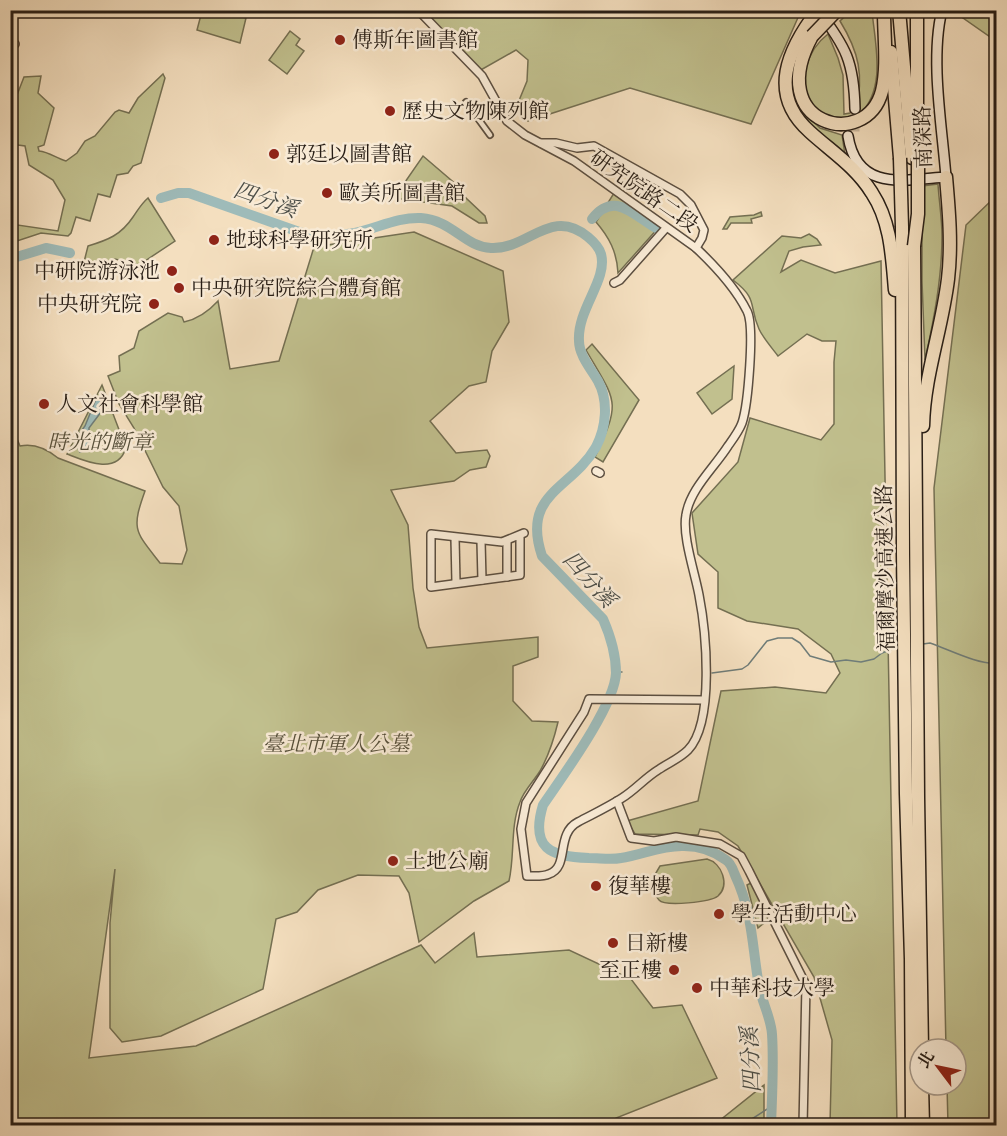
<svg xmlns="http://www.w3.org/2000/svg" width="1007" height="1136" font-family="Alegreya,'Noto Serif TC',serif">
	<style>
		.green { fill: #c1c08e; stroke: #746f52; stroke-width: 1.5 }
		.water { fill: #9ebbb9; stroke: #6f7c78; stroke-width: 1.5 }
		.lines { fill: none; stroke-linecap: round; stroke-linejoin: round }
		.stream { stroke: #6f7c78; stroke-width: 1.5 }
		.river { stroke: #9ebbb9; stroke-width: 10 }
		.secondary-tunnel { stroke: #cbb89d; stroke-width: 9; stroke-dasharray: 9 4.5; stroke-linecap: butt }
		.pedestrian-casing { stroke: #5b4e40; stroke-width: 8 }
		.minor-casing { stroke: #5b4e40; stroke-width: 10 }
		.secondary-casing { stroke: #281e16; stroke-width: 12 }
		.motorway-casing { stroke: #281e16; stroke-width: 15 }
		.pedestrian { stroke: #f8ead5; stroke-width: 4.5 }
		.minor { stroke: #f8ead5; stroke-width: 7 }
		.secondary { stroke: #f8ead5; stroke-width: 9 }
		.motorway { stroke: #f4dfbf; stroke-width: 12 }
		.motorway-bridge-casing { stroke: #281e16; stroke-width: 15; stroke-linecap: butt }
		.motorway-bridge { stroke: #f4dfbf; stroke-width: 12 }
		.poi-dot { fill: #8f2418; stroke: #f8ead5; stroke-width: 2 }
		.labels { text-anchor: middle; stroke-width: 5; stroke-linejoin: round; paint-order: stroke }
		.poi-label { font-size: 21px; fill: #281e16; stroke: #f8ead5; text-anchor: start }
		.street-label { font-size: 21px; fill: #281e16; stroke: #f8ead5 }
		.park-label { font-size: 21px; font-style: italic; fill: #564f3a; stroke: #f8ead5 }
		.water-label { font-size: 22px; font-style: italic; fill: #4b4d47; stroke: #f8ead5 }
	</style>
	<rect width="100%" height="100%" fill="#f4dfbf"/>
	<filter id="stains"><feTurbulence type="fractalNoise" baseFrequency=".00333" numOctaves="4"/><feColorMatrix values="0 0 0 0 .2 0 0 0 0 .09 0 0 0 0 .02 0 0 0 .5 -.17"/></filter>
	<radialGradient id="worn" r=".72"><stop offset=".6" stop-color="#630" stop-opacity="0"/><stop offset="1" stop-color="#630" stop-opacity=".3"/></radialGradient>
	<g class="green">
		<path d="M799,10L800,13L751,124L630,88L528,121L518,103L527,81L528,60L516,50L479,71L443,30L421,11Z"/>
		<path d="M202,11H239V16L246,18L240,43L197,30Z"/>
		<path d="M851,11H872C875,44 887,89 859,115L833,120C827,116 818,112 813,106C796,83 807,50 828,34L838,58L843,75L844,114L856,112C864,75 859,52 840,21Z"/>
		<path d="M953,11H996V41Z"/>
		<path d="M290,31L300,39L296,45L304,51L287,74L269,60Z"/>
		<path d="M163,74L165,78L141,163L133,166L128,173L117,175L110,197L98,194L90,221L76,217L71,233L68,236L41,233L11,243V224L58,231L65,200L53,180L29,165L25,146L18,145L14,136L11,137V99L17,95L24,77L41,76L38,93L54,108L44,145L38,147L39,151C49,152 56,158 66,161L77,153L85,141L95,136L115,112L119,110L129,113L138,98Z"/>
		<path d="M796,104L820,128L842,135L845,155L806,122Z"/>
		<path d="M423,156L458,186L466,198L485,216L487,223H479L452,206L394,198Z"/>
		<path d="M938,184C939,201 942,219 942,236C942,278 934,319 925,360L922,281V186Z"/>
		<path d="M614,193L659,227L618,273C617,252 609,237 596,222Z"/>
		<path d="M996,196V1125H948L947,1085H956V1049H946L934,488L966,225Z"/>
		<path d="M148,198L175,241L139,265L115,259L99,271L83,266L88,246C108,240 121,235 133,217C138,210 141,204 148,198Z"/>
		<path d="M761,212L762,216L751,219L752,223H731L727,229H723L730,217L754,215Z"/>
		<path d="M414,232L503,271L509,322L492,351L486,382L469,386L430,421L456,453L487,450L490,456L486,467L470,470L454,481L391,490L408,525L413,588L419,627L427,648L538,637V657L513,666V701L532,721L558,722C554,739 549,755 540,771C534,781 524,790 520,802C510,827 515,855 509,881L474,901L419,942L409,893L399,876L358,875L318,890L297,912L276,919L263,989L161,1036L122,1042L110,1028V923L115,869L89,1058L196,1046L421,945L435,963L474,933L477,957L569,950L631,979L653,1008L682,1005L717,1078L616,1118L613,1125H11V429H13L20,446C34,443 47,449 58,458L145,491C131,530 135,531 160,563L182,564L187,550L179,506L163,487L134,428L119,404L108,376L120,371L119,356L134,348L139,331L168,313L182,317L184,322C198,319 208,312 218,301L230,369L279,361L314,247Z"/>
		<path d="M809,234L817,239L821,245L803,247L789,251L781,272L801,260L835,273L881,261L897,1125H830L832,1040L814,977L738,846L718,832L700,829L698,835L635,834L627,821L698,801L721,691L775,687L826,693L840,673L831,654L798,629L747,621L718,608V572L698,554L692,513L738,462L750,418L821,440L834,424V362L836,341H822L807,334L778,356C772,348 763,338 759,329C748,304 759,300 733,280L782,236L801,238Z"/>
		<path d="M592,344L639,400L603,462L595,457C622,400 616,402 586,350Z"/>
		<path d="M734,366L732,399L712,414L697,393Z"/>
		<path d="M102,385L126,448C117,476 85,461 67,454Z"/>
		<path d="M707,859C722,863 730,885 718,896C711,902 665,907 659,900C654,896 654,885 653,878L660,866Z"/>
		<path d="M751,883L769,919L758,928L747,885Z"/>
		<path d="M764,1085V1125H714Z"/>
	</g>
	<path class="water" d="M96,399L102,401L104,408L89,428V443L86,450L80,452L74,441L85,426Z"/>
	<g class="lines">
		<g class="stream">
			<path d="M923,644L930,643C948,649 979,665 996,663"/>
			<path d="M616,672H622"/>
			<path d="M712,673L742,669L748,665L767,641L778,638H792L800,643L810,656L831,662L846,660L861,662L874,659L882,653L898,647"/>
			<path d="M741,1126L772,1106"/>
		</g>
		<g class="river">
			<path d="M161,198L178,193H189L305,234C322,236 339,236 355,233C378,228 398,217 421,218C452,220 465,247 491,248C528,250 551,206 588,237C594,242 599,247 601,254C608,280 577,309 579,341C579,355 591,369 598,381C609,401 606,428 596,447C571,490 521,493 542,556L603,619C610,635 616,656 616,673C615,705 562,777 543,805C530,848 550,857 589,858C600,858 611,860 621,858C642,855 662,845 684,846C699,846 714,851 726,860C731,863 733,870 735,875C753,913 752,947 759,986C762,1002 771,1018 772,1034C774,1065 772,1095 771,1126"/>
			<path d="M592,219C614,191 632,214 656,228"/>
			<path d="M10,259L46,248L70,253"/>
		</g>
		<path class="secondary-tunnel" d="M855,109V135"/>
		<g class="pedestrian-casing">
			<path id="pedestrian" d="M466,102L490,135"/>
		</g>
		<g class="minor-casing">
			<g id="minor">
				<path d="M418,10L482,76L507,121L525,135L574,161L696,248C713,264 736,289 747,311C755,326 748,405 742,423C739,431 733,439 728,446C714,468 690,489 686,515C682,536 695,573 699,595C706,631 715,722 688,750C679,759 668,763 658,770C645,778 635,790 622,798C608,807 593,814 578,822C555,834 570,867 549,874C543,877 534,876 527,876L521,829L526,803L584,712L589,699L704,700"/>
				<path d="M10,44H15"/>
				<path d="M541,143H556L577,148L594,146L680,194L691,205L704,230L702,238L696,248"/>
				<path d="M614,283L620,280L666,228"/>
				<path d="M596,471L600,473"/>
				<path d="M520,536V575L431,587V534L502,542L524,533"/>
				<path d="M455,538L456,583"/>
				<path d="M481,541L482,580"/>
				<path d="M507,577V541"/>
				<path d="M617,801L631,838L654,841L676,837L720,844L741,856L749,871L806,985L803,1126"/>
			</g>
		</g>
		<g class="secondary-casing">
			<g id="secondary">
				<path d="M818,10C846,47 854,62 855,109"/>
				<path d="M848,136C857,192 904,180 946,177C942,126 930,59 942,10"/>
			</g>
		</g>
		<g class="motorway-casing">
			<g id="motorway">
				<path d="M818,10C788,49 767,94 810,132C832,152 856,167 872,193C891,222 892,256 895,290"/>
				<path d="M899,10L912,158"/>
				<path d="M917,10V130"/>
				<path d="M812,36C763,125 866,152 882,91C888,67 884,37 884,12"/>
				<path d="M891,52L900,158"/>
				<path d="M902,227L903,554L906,794L911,959L912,1126"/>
				<path d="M914,246L918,797L922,1049"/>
				<path d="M923,426C924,376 942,329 948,279C952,245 949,211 946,177"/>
				<path d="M922,1085L923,1126"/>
			</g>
		</g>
		<use href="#pedestrian" class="pedestrian"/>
		<use href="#minor" class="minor"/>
		<use href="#secondary" class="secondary"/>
		<use href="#motorway" class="motorway"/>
		<g class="motorway-bridge-casing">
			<g id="motorway-bridge">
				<path d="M812,36L837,10"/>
				<path d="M900,158L902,227"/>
				<path d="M914,246L918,214V158"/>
			</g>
		</g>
		<use href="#motorway-bridge" class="motorway-bridge"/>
	</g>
	<g class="poi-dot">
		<circle cx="340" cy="40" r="6"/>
		<circle cx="390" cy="111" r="6"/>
		<circle cx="274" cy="154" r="6"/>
		<circle cx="327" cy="193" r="6"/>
		<circle cx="214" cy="240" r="6"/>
		<circle cx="172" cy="271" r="6"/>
		<circle cx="179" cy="288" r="6"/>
		<circle cx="154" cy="304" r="6"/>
		<circle cx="44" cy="404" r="6"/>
		<circle cx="393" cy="861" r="6"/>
		<circle cx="596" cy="886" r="6"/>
		<circle cx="719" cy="914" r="6"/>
		<circle cx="613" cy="943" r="6"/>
		<circle cx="674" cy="970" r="6"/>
		<circle cx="697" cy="988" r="6"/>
	</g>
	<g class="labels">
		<g class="poi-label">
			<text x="352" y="47">傅斯年圖書館</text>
			<text x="402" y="118">歷史文物陳列館</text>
			<text x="286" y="161">郭廷以圖書館</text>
			<text x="339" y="200">歐美所圖書館</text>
			<text x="226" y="247">地球科學研究所</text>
			<text x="160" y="278" text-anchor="end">中研院游泳池</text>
			<text x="191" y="295">中央研究院綜合體育館</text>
			<text x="142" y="311" text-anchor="end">中央研究院</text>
			<text x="56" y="411">人文社會科學館</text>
			<text x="405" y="868">土地公廟</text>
			<text x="608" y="893">復華樓</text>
			<text x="731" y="921">學生活動中心</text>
			<text x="625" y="950">日新樓</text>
			<text x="662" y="977" text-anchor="end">至正樓</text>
			<text x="709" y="995">中華科技大學</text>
		</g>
		<g class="street-label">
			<text transform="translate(923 137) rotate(-92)" y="7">南深路</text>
			<text transform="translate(644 191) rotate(35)" y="7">研究院路二段</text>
			<text transform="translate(885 568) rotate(-91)" y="7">福爾摩沙高速公路</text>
		</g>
		<g class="park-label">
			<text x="100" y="449">時光的斷章</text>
			<text x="336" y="751">臺北市軍人公墓</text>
		</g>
		<g class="water-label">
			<text transform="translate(266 199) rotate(19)" y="8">四分溪</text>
			<text transform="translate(590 579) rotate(48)" y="8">四分溪</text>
			<text transform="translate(750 1060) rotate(-93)" y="8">四分溪</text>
		</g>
	</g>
	<rect width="1007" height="1136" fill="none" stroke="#f4dfbf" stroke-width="36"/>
	<rect x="12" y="12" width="983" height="1112" fill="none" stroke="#281e16" stroke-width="3"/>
	<rect x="18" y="18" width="971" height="1100" fill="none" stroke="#281e16" stroke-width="1.5"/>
	<g transform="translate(938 1067) rotate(302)"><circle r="28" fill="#f8ead5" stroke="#a59889" stroke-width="1.5"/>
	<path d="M0-4.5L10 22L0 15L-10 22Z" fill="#8f2418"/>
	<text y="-9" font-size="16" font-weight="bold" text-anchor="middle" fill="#281e16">北</text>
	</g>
	<rect width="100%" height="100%" filter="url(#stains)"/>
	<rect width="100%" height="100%" fill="url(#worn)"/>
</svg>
